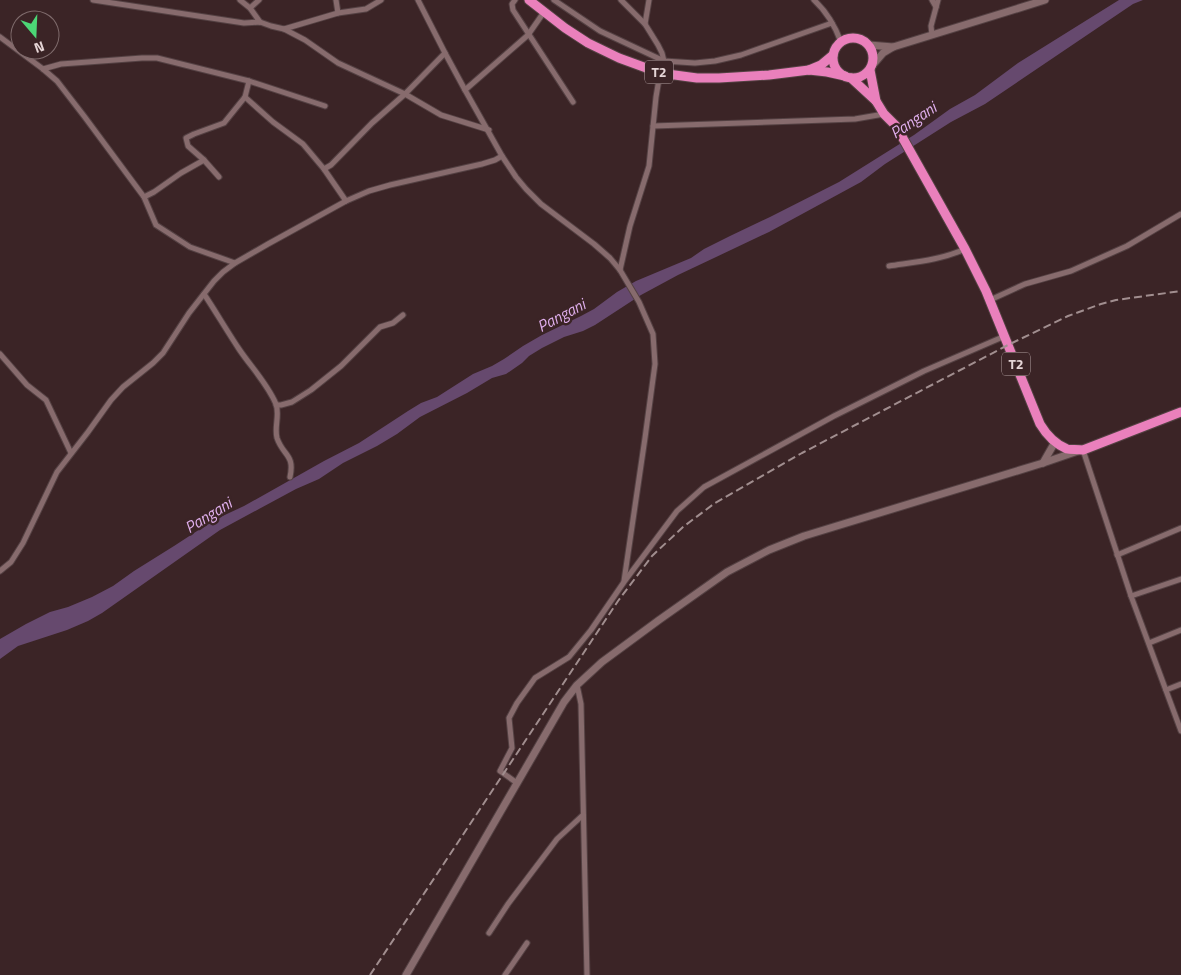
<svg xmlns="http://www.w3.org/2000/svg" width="1181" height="975" font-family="'Titillium Web',sans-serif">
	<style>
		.water { fill: #66496e }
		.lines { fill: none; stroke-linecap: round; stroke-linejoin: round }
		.street-casing { stroke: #544143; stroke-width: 7 }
		.secondary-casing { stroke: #544143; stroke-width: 9 }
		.highway-casing { stroke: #544143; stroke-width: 11 }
		.street { stroke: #876b6d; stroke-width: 5 }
		.secondary { stroke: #876b6d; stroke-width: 7 }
		.highway { stroke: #ea80bc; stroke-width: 9 }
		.rail { stroke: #a18e8f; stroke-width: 2; stroke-dasharray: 8 4; stroke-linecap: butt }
		.labels { text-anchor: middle; stroke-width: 5; stroke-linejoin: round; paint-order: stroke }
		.shield { fill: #3b2426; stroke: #b2a0a1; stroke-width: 1 }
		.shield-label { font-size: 14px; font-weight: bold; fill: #e5d5d6 }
		.water-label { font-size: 16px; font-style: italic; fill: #e0afed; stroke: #3b2426 }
	</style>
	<rect width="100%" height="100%" fill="#3b2426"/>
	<path class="water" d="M1119,0H1143L1133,4L985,104L951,122L885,164L861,182L769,232L678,275L641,295L595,325L583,331L564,337L542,348L529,356L522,363L506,374L492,378L467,393L420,417L397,434L377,446L343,463L319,479L296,489L220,530L102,613L88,621L67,630L18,646L0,659V639L26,624L50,612L68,607L92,597L113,586L134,571L174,546L214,520L244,506L324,461L359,443L408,411L421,403L437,397L473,374L492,366L504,359L523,346L542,335L581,316L594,309L617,292L636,281L691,258L704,249L730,236L770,217L839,182L914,135L950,109L975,95L1018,63Z"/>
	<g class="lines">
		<g class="street-casing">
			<g id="street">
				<path d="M93,0L244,23L260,22L271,26L284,29L305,40L338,63L405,94L441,115L489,130"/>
				<path d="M240,0L250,8L260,22"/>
				<path d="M336,0L338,13"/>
				<path d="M515,0L512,4L513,10L573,102"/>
				<path d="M554,0L600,31L664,61L695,63L715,61L741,55L832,23"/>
				<path d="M814,0C827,12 835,26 841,42"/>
				<path d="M932,0L936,7"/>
				<path d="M250,8L259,0"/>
				<path d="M544,12L528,35L465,90L502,156L516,177L526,189L541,204L594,244L610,258L620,270L639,302L653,334L655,364L645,438L624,581"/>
				<path d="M645,24L649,0"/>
				<path d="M284,29L338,13L366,9L381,0"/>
				<path d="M932,35L931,26L938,0"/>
				<path d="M0,37L43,69L57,81L84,116L144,197L156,225L190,247L235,263"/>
				<path d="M445,53L465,90"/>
				<path d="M43,69L61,64L142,58H157L249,81L325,106"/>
				<path d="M245,97L273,122L303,144L324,169L346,201"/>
				<path d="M653,126L855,119L884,114"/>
				<path d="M324,169L331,165L372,123L405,94L445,53L418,0"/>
				<path d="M219,177L204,160L188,146L186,138L194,134L224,123L245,97L249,81"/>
				<path d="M144,197L154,192L181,173L204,160"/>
				<path d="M889,266C915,262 941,260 965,249"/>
				<path d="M620,270L630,226L649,166L656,97L660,73L664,61L662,53L658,45L645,24L621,0"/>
				<path d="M204,294C216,312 227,331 239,349C251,367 267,383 276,404C280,415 274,427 277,438C283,456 295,454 290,477"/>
				<path d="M990,300L1025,284L1071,271L1127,246L1181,214"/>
				<path d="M0,354L27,385L46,400L71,453"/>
				<path d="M276,405H281L292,402L311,390L341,366L380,327L393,323L403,315"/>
				<path d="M1083,450L1131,596L1181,731"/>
				<path d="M1117,555L1181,528"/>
				<path d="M0,571L11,562L23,543L57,472L88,432L111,400L123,387L153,363L163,353L189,313L214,281L223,272L235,263L268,244L346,201L369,191L390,185L482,164L495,160L502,156"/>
				<path d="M1131,596L1181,579"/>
				<path d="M1149,643L1181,630"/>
				<path d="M577,685L581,704L587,975"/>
				<path d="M1166,690L1181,684"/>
				<path d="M517,783L500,771L512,748L509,718L517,703L535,678L569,657L591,630L624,582L677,511L704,487L834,416L924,371L1005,336"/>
				<path d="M489,933L508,904L557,839L583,815"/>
				<path d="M505,975L527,943"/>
			</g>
		</g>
		<g class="secondary-casing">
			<g id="secondary">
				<path d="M869,45L893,47"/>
				<path d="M871,67L883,53L893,47L1045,0"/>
				<path d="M1043,463L1055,442"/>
				<path d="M406,975L564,702L577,685L602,662L659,620L727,572L769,550L804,536L1043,463L1078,451"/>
			</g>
		</g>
		<g class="highway-casing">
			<g id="highway">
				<path d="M529,0L565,28L588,43L619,58L660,73L697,78H719L769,75L809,70L827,72L845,76"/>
				<circle cx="853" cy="58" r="20"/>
				<path d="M809,70L821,65L833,55"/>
				<path d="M870,70L876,101L884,114L896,126L965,249L986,291L1040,424C1046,434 1055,444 1067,449C1071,450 1078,449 1083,450L1181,412"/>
				<path d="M851,78L876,101"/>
			</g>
		</g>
		<use href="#street" class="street"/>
		<use href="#secondary" class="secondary"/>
		<use href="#highway" class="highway"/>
		<path class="rail" d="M370,975L618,601L652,556L683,527L715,503L802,453L1008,345L1068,316L1101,304L1116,300L1181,291"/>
	</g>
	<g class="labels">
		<g class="shield">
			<rect x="645" y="60.5" width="28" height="23" rx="4"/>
			<rect x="1002" y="352.5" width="28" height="23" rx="4"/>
		</g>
		<g class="shield-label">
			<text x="659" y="77">T2</text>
			<text x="1016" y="369">T2</text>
		</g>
		<g class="water-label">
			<text transform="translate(913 120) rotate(-34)" y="6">Pangani</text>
			<text transform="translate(561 315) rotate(-28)" y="6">Pangani</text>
			<text transform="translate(208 515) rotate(-32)" y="6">Pangani</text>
		</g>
	</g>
	<g transform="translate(35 35) rotate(161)"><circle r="24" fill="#3b2426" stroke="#7f6b6c"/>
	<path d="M0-4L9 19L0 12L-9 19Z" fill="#4cd676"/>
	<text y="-8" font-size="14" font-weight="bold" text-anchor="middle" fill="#e5d5d6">N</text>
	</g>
</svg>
